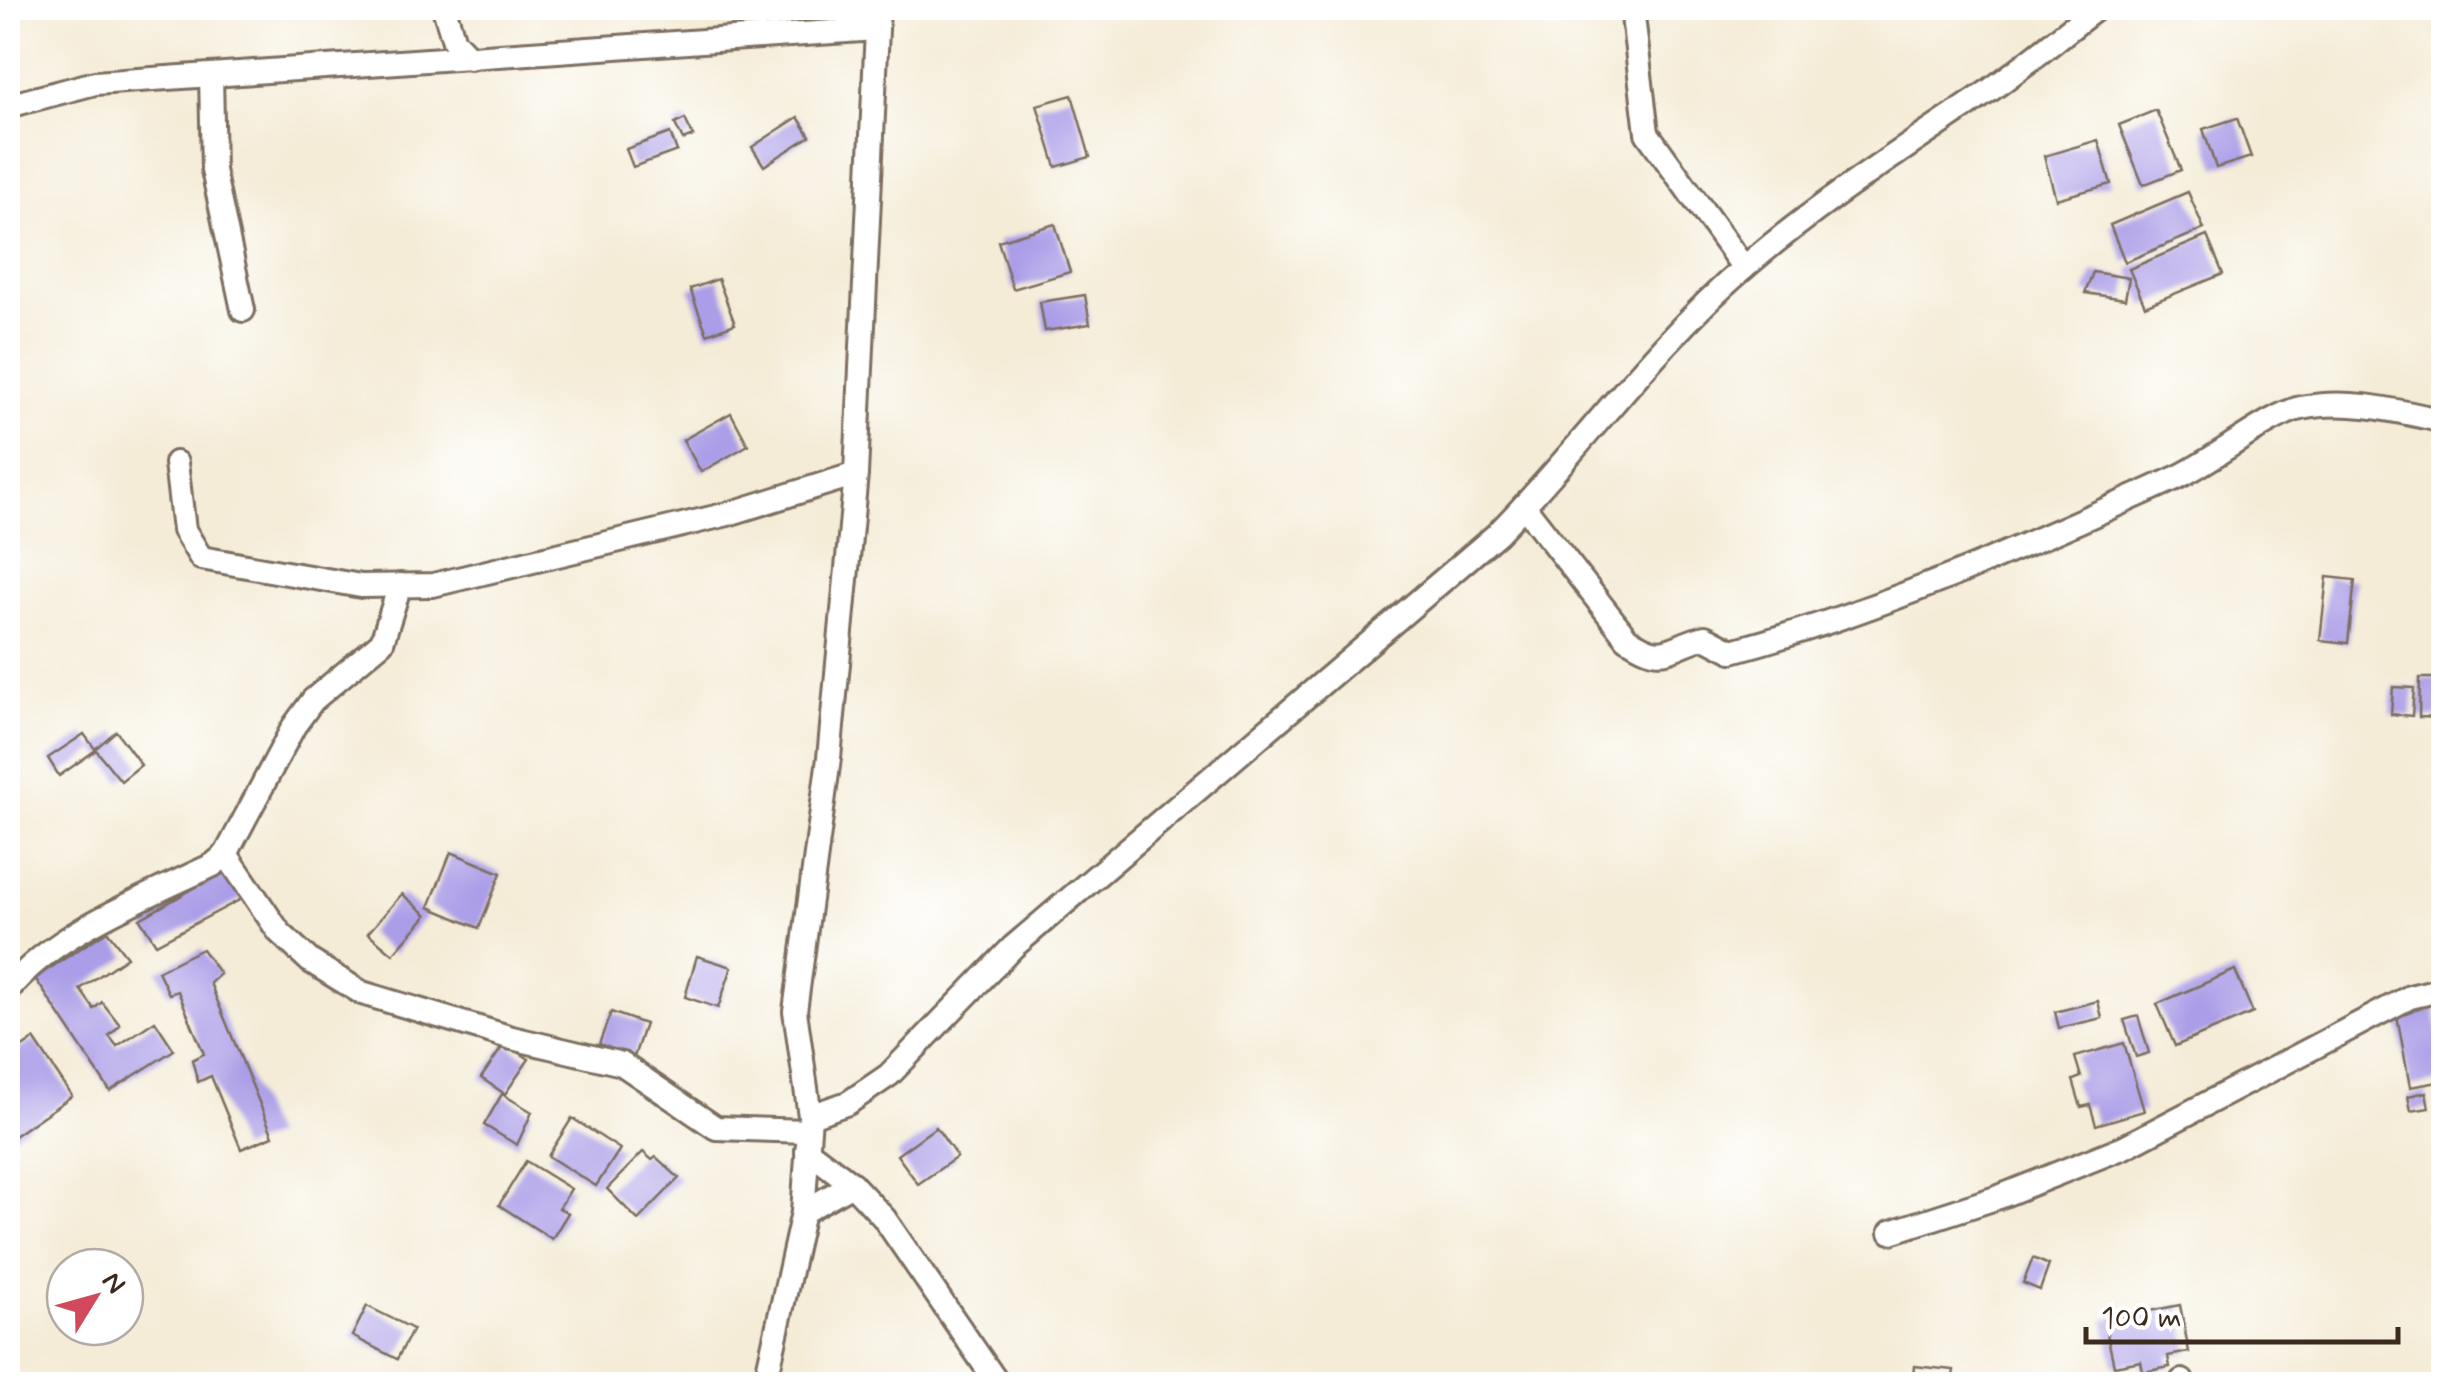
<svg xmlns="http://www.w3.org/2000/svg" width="2451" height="1392" font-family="Mynerve,sans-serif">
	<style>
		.building { fill: #ab9de7 }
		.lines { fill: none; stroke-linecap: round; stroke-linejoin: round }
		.minor-casing { stroke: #7c6e5f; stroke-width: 28 }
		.minor { stroke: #fff; stroke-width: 22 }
	</style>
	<rect width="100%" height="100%" fill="#fff"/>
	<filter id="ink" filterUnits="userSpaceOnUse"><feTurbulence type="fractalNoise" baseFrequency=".01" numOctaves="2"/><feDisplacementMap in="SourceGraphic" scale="20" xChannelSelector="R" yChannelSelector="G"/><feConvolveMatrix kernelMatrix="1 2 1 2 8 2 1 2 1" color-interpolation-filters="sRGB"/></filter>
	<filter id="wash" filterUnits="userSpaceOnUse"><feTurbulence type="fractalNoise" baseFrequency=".0048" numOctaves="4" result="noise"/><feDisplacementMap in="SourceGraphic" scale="40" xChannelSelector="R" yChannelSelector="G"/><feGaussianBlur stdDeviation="2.25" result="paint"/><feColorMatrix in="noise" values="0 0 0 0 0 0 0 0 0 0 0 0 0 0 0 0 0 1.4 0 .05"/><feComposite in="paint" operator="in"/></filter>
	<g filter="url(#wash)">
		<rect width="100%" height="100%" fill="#f4ecd7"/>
		<g id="blocks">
			<g class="building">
				<path d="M1072,95L1090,157L1056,167L1037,105Z"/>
				<path d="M2156,110L2181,170L2143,185L2119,125Z"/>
				<path d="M798,117L810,136L764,166L752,147Z"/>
				<path d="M2237,118L2251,157L2216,168L2203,129Z"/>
				<path d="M685,119L693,136L683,140L675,124Z"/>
				<path d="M670,133L677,151L633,167L626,149Z"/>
				<path d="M2098,140L2111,184L2056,199L2044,156Z"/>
				<path d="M2188,192L2204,229L2125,262L2110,225Z"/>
				<path d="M1055,224L1070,272L1013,289L998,241Z"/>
				<path d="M2207,236L2223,274L2145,306L2129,269Z"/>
				<path d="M2093,272L2129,278L2125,299L2085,293Z"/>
				<path d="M718,279L735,324L707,334L690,289Z"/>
				<path d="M1085,295L1090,324L1045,331L1040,302Z"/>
				<path d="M731,413L748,445L701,472L683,440Z"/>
				<path d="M2327,577L2355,580L2348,643L2320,640Z"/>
				<path d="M2420,678H2444V718L2419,717Z"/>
				<path d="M2393,687L2414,688L2412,716L2391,714Z"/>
				<path d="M116,731L141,765L121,781L96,750L59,776L48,758L84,734L95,749Z"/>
				<path d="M451,852L501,873L479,928L429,907Z"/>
				<path d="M226,870L245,897L156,944L140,919Z"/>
				<path d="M402,894L427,915L393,954L368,933Z"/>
				<path d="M107,931L127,957L80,989L94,1009L102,1002L120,1025L109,1036L117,1046L155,1021L174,1050L110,1091L35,978Z"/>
				<path d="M202,949L220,974L210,983L273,1136L241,1149L211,1076L198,1082L192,1060L204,1054L178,991L169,994L158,971Z"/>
				<path d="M697,956L732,967L718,1008L685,997Z"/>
				<path d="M2235,970L2253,1013L2175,1046L2157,1004Z"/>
				<path d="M2098,1001L2102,1018L2059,1028L2055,1012Z"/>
				<path d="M2435,1003L2444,1081L2410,1087L2396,1010Z"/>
				<path d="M611,1012L645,1024L634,1057L599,1044Z"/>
				<path d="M2138,1016L2149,1053L2136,1057L2124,1020Z"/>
				<path d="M34,1039L72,1096L8,1140V1057Z"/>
				<path d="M505,1043L529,1059L505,1094L481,1078Z"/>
				<path d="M2124,1043L2144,1111L2096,1125L2090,1105L2081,1107L2073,1080L2081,1077L2075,1057Z"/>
				<path d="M2426,1092L2429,1108L2411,1111L2408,1096Z"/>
				<path d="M502,1094L532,1112L517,1145L484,1125Z"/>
				<path d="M572,1118L620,1149L596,1186L548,1156Z"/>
				<path d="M936,1127L957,1157L918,1184L897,1155Z"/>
				<path d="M643,1152L652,1160L656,1157L679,1178L638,1220L607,1189Z"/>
				<path d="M526,1161L571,1189L559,1208L568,1213L552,1239L499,1205Z"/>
				<path d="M2033,1258L2049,1265L2040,1290L2023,1283Z"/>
				<path d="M2180,1305L2189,1352L2168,1356L2170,1367L2143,1372L2141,1361L2114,1366L2104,1320Z"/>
				<path d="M367,1306L413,1329L397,1359L352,1336Z"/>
				<path d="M1914,1366L1954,1370L1952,1384H1912Z"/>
			</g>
		</g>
	</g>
	<g filter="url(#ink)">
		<use href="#blocks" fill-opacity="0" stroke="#7c6e5f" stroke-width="2.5"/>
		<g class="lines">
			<g class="minor-casing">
				<g id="minor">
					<path d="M444,8L454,41L470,58"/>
					<path d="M1632,8L1647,133L1744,268"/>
					<path d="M211,75L213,170L243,310"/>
					<path d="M8,106L95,83L876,29"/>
					<path d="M176,463L184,530L201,558L361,586L433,585L728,514L856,474"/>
					<path d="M1524,506L1627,638C1665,664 1667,647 1705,637L1732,651C1886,610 2031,543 2176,478C2212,462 2268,415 2301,408C2349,398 2397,411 2444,421"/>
					<path d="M226,854L279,932L310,961L362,993L512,1038L622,1064L716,1128L808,1131"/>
					<path d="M8,990C53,933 148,896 213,865L226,854L294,726L313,700L382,642L400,585"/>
					<path d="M810,1116L848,1103L889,1075L1013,947L1497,534C1582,448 1652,347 1744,268C1821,201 1906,148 1989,91C2026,65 2061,35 2097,8"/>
					<path d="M807,1150L852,1184L884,1218L998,1384"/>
					<path d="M803,1212L852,1184"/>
					<path d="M1891,1232L1999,1197L2124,1147L2410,997L2444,989"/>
					<path d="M765,1384L803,1212L810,1116L795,1011L829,758L856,474L878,8"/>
					<path d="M2181,1384L2182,1381"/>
				</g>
			</g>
			<use href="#minor" class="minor"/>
		</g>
	</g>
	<rect width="2451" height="1392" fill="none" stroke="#fff" stroke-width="40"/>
	<g transform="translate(95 1297) rotate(53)"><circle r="48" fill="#ffffff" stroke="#b1aaa5" stroke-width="2.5"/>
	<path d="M0-8L18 38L0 25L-18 38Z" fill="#d1495b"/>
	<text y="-15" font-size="28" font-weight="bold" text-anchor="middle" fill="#3b2a1e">N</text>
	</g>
	<path d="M2086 1327v15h312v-15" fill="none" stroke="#3b2a1e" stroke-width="5"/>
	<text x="2101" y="1327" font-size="30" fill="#3b2a1e" stroke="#ffffff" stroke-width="8" paint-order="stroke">100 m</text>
</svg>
